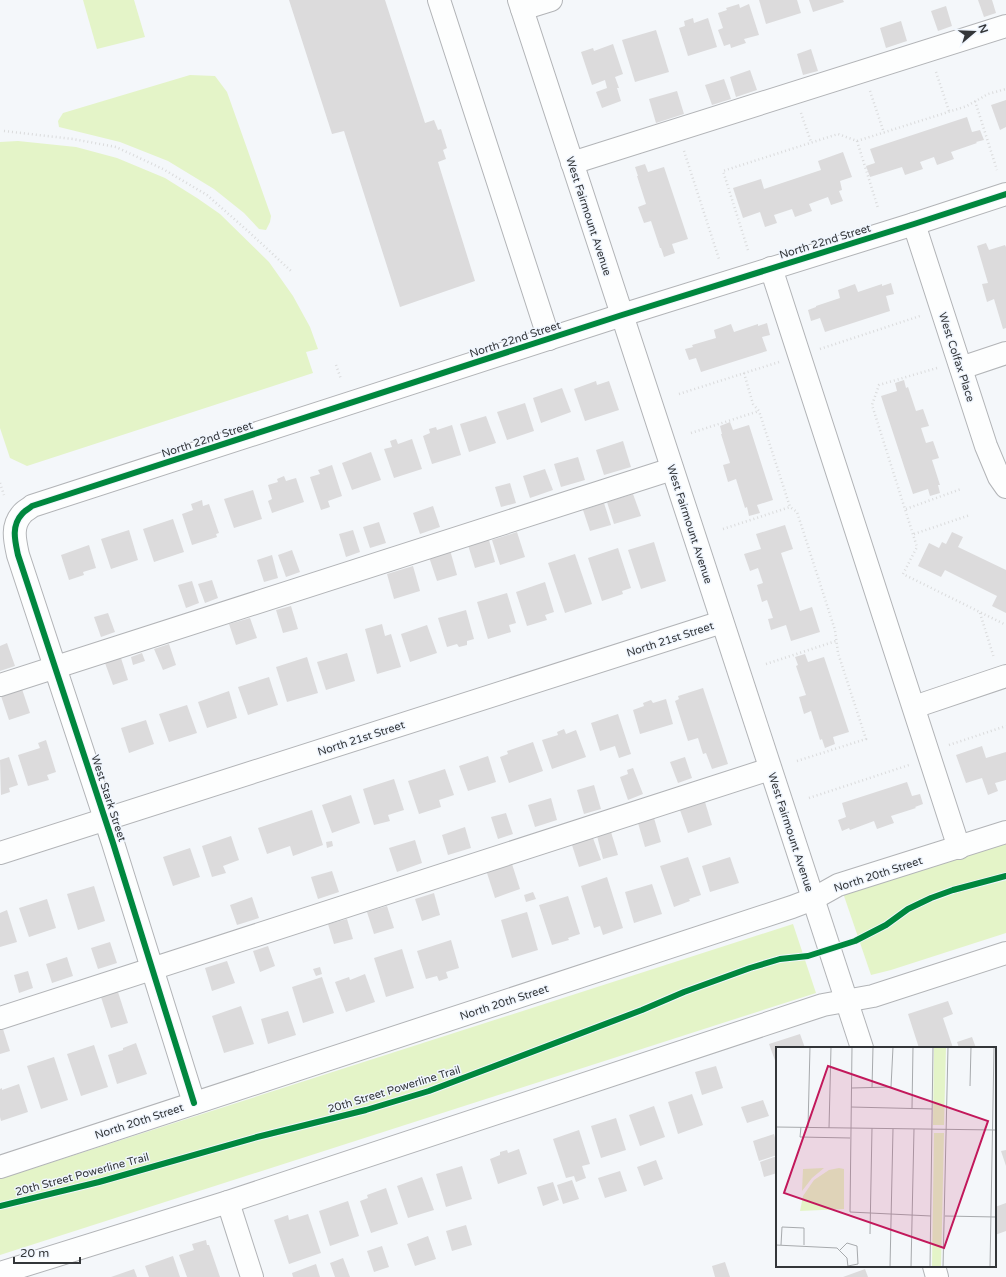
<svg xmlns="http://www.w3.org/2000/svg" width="1006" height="1277" font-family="'Varela Round',sans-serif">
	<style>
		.green { fill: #e4f4c8 }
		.building { fill: #dcdbdc }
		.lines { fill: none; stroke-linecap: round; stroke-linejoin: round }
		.minor-casing { stroke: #b2b4b7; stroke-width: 24 }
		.path { stroke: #dadbdc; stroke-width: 2.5; stroke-dasharray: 1 3; stroke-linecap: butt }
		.minor { stroke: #fdfefe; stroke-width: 22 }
		.cycleway-casing { stroke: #f0f6fe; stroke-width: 8 }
		.cycleway { stroke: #00873e; stroke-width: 6 }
		.labels { text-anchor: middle; stroke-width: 3; stroke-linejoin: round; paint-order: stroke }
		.street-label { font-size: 11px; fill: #333639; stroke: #f0f6fe }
		.inset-road { fill: none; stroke: #a7aaad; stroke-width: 1 }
		.view { fill: #c2185b; fill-opacity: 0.15; stroke: #c2185b; stroke-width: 2 }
		.inset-edge { fill: none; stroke: #333639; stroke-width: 2 }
	</style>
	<rect width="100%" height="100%" fill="#f4f7fa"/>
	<g class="green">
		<path d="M83,0H134L145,37L97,49Z"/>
		<path d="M190,75L215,76L227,92L271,216L270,222L266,230L259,229L244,213L214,189L168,161L120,142L59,127L58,121L63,113Z"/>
		<path d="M18,141L76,147L117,158L165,178L197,198L220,214L269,262L293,296L310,327L318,349L306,352L313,373L27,466L10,458L0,428V142Z"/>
		<path d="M1006,841V933L891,970L871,975L843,893Z"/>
		<path d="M793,924L816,993L0,1255V1179Z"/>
	</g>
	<g class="building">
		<path d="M289,0H385L425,123L434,120L438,130L441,129L447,148L443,150L446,159L438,162L475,281L400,307L344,131L332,134Z"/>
		<path d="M759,0H797L801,13L766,24Z"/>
		<path d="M809,0H843L844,2L813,12Z"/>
		<path d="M978,0H992L996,13L984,17Z"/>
		<path d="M739,4L740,8L749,4L759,35L744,39L746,43L731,48L730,44L724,46L718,30L723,28L718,13L727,10L726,8Z"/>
		<path d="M946,6L952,26L938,31L931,11Z"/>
		<path d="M693,18L694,23L708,18L717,47L688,56L679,28L685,26L684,21Z"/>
		<path d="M901,21L907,41L886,48L880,28Z"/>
		<path d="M656,30L669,72L635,82L622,40Z"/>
		<path d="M613,44L623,74L615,77L619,88H617L621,101L602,108L596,92L607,88L605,80L592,85L581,52L593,48L594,51Z"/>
		<path d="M811,49L818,71L803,75L797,54Z"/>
		<path d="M750,70L757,90L736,97L730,77Z"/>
		<path d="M724,79L731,99L712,105L705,85Z"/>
		<path d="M677,91L684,114L656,123L649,99Z"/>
		<path d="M1006,100V127L1000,130L991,105Z"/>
		<path d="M967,117L972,132L980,130L984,140L976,142L977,143L951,152L954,159L937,165L934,157L920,162L923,169L905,175L902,167L870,177L866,166L875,163L870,149Z"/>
		<path d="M843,152L852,177L840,181L842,190L839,191L843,201L831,205L828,197L809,204L812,211L795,217L792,209L774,215L777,223L765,227L760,212L743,218L733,188L761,179L764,189L821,170L818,161Z"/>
		<path d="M645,164L648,172L664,167L688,239L672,244L675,253L664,257L661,248H660L651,221L644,223L638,207L646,204L637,176H638L635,167Z"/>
		<path d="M986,243L989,250L1005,245L1006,247V328L1003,329L994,299L987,302L982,284L988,283L977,246Z"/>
		<path d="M891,283L894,294L886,296L890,311L825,332L820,318L811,321L808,310L816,307V306L840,298L838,290L855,284L858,292L882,284V286Z"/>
		<path d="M767,323L770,335L762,337L767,351L701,372L696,358L689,360L685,349L693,347L692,345L716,338L714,330L731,324L734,332L758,324V326Z"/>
		<path d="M904,380L906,388L908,387L916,411L923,409L929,426L921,428L926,443L933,441L939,458L932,460L940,485H938L940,493L930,496L928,489L913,494L881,396L897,391L895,383Z"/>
		<path d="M596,381L597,385L609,381L619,410L585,421L574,389Z"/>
		<path d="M562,388L571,412L541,423L533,398Z"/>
		<path d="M525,403L534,431L507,440L497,412Z"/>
		<path d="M486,416L496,443L469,452L460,424Z"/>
		<path d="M730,422L733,430L749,425L773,500L757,505L760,513L749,516L747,507L745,508L736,479L728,482L723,465L730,463L721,434H722L720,426Z"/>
		<path d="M452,425L461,455L432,464L423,436L430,433L429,429L436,427L437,430Z"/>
		<path d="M396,439L398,444L412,439L422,469L394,478L384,449L392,447L390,441Z"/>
		<path d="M623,441L631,467L604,475L596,450Z"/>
		<path d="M371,452L381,480L352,490L342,463Z"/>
		<path d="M578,457L585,480L561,487L554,464Z"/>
		<path d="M332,465L342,496L328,501L330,507L321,510L310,477L320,474L318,470Z"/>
		<path d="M545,469L553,490L530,498L523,476Z"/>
		<path d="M284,476L286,481L296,478L304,502L272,513L268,501L272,499L268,485L278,482L277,479Z"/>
		<path d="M510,483L516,503L501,507L495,487Z"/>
		<path d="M253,490L262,519L234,528L224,499Z"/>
		<path d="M633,494L641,516L614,524L607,502Z"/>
		<path d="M202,500L203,506L209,504L219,533L216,534L217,537L192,545L182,514L193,510L191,504Z"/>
		<path d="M604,503L611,525L590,531L583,510Z"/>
		<path d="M433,506L440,527L420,534L413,513Z"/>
		<path d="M173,519L184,552L154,562L143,529Z"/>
		<path d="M379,522L386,543L370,548L363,527Z"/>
		<path d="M785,525L793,549L781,553L800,611L812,607L820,632L791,641L786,625L771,630L768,619L773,618L767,600L762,602L757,585L763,583L758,568L750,571L744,554L761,549L756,534Z"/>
		<path d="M129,530L138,560L111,569L101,539Z"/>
		<path d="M353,530L360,552L346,557L339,534Z"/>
		<path d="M517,532L525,557L500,565L492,540Z"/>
		<path d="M952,532L963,537L958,547L1006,570V613L992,606L997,596L945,570L941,577L918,566L929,543L939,548L942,542L946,544Z"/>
		<path d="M489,540L495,562L475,568L468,545Z"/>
		<path d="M654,542L666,581L641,589L628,550Z"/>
		<path d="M89,545L96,568L83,572L84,575L69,580L61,555Z"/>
		<path d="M618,548L631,588L622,591L623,594L602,601L588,558Z"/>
		<path d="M292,550L300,572L286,577L278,555Z"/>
		<path d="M450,550L457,575L437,581L429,557Z"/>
		<path d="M575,554L592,604L565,613L548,563Z"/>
		<path d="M272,555L278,578L264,582L257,560Z"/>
		<path d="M413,566L420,591L394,599L387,574Z"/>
		<path d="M212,580L218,598L205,603L198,584Z"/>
		<path d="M192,581L199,603L186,608L178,585Z"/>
		<path d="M545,582L554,612L545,615L547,620L527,626L516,592Z"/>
		<path d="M507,593L516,623L509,625L511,632L488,639L477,602Z"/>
		<path d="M291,606L298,629L283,633L276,610Z"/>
		<path d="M466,610L474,639L467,641V645L459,647L457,644L447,647L438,618Z"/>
		<path d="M108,613L115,632L101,637L94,617Z"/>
		<path d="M250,618L257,638L236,645L229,624Z"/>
		<path d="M382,624L385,636L391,634L401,667L377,674L365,629Z"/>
		<path d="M427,625L437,653L410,662L401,634Z"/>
		<path d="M7,643L15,666L0,671V646Z"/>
		<path d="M169,644L176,665L163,670L154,649Z"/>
		<path d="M142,653L145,661L133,665L131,657Z"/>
		<path d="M347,653L355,681L326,690L317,662Z"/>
		<path d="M805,654L808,662L824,657L849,732L833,737L835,744L825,748L822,739L820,740L811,711L804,714L799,697L806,695L796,666L798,665L795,657Z"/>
		<path d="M307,657L318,693L287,702L276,667Z"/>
		<path d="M121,658L128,680L113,685L105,663Z"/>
		<path d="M269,677L278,705L248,715L238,687Z"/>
		<path d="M703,688L728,764L712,769L706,753L703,754L698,738L688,741L675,701L679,699L678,696Z"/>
		<path d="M22,689L30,713L9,720L1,696Z"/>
		<path d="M229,691L237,718L207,728L198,702Z"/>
		<path d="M666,699L673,724L640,734L633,710L644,706L643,703L651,700L653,703Z"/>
		<path d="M187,705L197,733L169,742L159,714Z"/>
		<path d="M618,714L631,754L619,758L615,746L600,751L591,723Z"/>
		<path d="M146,720L154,744L129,753L121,728Z"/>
		<path d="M564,729L566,734L576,730L586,757L552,769L542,740L558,735L557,732Z"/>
		<path d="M46,740L56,772L47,775L49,780L28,786L18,755L40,748L38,743Z"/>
		<path d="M533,742L543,771L509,783L500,757L508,754L507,751Z"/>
		<path d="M982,746L986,758L1006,752V780L995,783L998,791L988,795L982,778L966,783L956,755Z"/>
		<path d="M488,756L496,782L468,791L459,766Z"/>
		<path d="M9,757L18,785L9,788L10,792L1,795L0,760Z"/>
		<path d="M685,757L692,778L678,783L670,762Z"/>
		<path d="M633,768L643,794L628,800L620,777L628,774L627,770Z"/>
		<path d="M445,769L454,795L439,800L441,807L419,814L408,781Z"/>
		<path d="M394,779L404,810L388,815L390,821L374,825L363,789Z"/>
		<path d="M907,782L912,796L920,794L923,804L915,807L916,808L891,816L894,823L877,829L874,821L850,830L849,828L842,831L838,820L846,817L842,803Z"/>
		<path d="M594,785L601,809L584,814L577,790Z"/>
		<path d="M351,795L360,823L332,833L322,805Z"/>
		<path d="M551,798L557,820L535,827L528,805Z"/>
		<path d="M705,802L712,825L688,833L680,810Z"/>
		<path d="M312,810L323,845L293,856L290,846L267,854L258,828Z"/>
		<path d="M506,813L513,834L498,839L491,817Z"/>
		<path d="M654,818L661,842L645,847L638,823Z"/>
		<path d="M465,827L471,848L448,855L442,835Z"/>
		<path d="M611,832L618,855L603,859L597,836Z"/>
		<path d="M231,836L239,860L223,866L226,873L212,877L202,846Z"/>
		<path d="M593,838L601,860L579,867L572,845Z"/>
		<path d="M415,840L422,863L397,872L389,848Z"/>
		<path d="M332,841L333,846L327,848L326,842Z"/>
		<path d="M190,848L200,877L173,886L163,857Z"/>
		<path d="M688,857L701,895L689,899L690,901L674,907L660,866Z"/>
		<path d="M730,857L739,883L710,892L702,866Z"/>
		<path d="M512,864L520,889L495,898L487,873Z"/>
		<path d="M332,871L339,892L318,899L311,877Z"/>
		<path d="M607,877L623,928L603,935L600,926L594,928L581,886Z"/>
		<path d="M652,884L662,914L634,923L625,892Z"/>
		<path d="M94,886L105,921L78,930L67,894Z"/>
		<path d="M533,892L536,899L526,902L524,895Z"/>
		<path d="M434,893L440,915L422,921L415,899Z"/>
		<path d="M568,896L580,934L568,938L569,940L552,945L539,905Z"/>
		<path d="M252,897L259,918L237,925L230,905Z"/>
		<path d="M47,899L56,928L29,937L19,908Z"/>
		<path d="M387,906L394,928L374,934L367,912Z"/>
		<path d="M7,910L17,942L0,947V913Z"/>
		<path d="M527,912L538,950L512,958L501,920Z"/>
		<path d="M347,919L353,939L334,944L328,924Z"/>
		<path d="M451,940L459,968L446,972L448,978L439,981L437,976L426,979L417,951Z"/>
		<path d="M110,942L117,963L98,969L91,948Z"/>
		<path d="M268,946L275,966L260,972L253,951Z"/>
		<path d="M402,949L414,988L386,997L374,958Z"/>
		<path d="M67,957L73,976L52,983L46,964Z"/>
		<path d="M227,961L235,983L212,991L205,968Z"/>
		<path d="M320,967L322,974L316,976L313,969Z"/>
		<path d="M28,971L33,988L19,993L14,975Z"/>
		<path d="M365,974L375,1002L346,1012L335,982L349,977L350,980Z"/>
		<path d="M322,977L334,1013L303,1023L292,987Z"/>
		<path d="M118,992L128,1023L111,1028L101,997Z"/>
		<path d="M948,1001L953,1014L943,1018L953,1048H919L908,1014Z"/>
		<path d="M241,1006L254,1044L224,1053L212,1016Z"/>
		<path d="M288,1011L296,1035L268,1044L261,1019Z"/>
		<path d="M3,1029L10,1051L0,1054V1030Z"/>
		<path d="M800,1034L805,1048H777V1066L769,1044Z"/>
		<path d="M972,1037L976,1048H959L957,1042Z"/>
		<path d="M136,1043L147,1074L117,1084L108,1055L123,1050V1048Z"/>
		<path d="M94,1045L108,1087L81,1096L67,1054Z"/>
		<path d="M54,1057L68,1100L41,1109L27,1066Z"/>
		<path d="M716,1066L723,1088L702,1095L695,1072Z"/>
		<path d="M19,1084L28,1112L1,1121L0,1117V1089L2,1088V1090Z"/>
		<path d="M692,1094L703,1125L678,1134L668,1102Z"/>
		<path d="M763,1100L769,1116L747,1123L741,1107Z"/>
		<path d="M654,1106L665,1137L640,1146L629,1115Z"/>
		<path d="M616,1118L626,1150L601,1158L591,1126Z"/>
		<path d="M579,1130L590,1164L582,1166L586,1178L576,1182L574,1176L566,1178L553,1139Z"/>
		<path d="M774,1134L777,1145V1155L759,1161L753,1141Z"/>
		<path d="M519,1149L527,1174L498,1184L490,1159L500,1155V1152L507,1150L508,1153Z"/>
		<path d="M1006,1150V1166L1001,1151Z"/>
		<path d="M777,1156V1173L764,1177L760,1162Z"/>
		<path d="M656,1160L663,1179L644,1186L637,1167Z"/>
		<path d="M462,1166L472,1199L446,1207L436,1174Z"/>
		<path d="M620,1171L627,1191L605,1198L598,1178Z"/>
		<path d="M422,1177L434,1210L408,1218L397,1186Z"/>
		<path d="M572,1180L579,1199L563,1204L557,1185Z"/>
		<path d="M553,1182L559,1200L543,1206L537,1187Z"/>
		<path d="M386,1188L398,1224L371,1233L360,1201L368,1198L367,1195Z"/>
		<path d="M348,1201L359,1236L330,1246L319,1211Z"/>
		<path d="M1006,1203V1231L995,1235V1207Z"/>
		<path d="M308,1214L321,1253L289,1264L274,1220L288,1215L289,1220Z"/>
		<path d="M466,1225L472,1245L452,1251L446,1231Z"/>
		<path d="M428,1236L436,1259L415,1266L407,1244Z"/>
		<path d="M206,1240L207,1245H209L220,1277H187L179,1255L194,1250L192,1244Z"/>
		<path d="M382,1246L389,1267L374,1272L367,1251Z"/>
		<path d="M173,1256L180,1277H149L145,1266Z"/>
		<path d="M343,1258L350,1277H335L330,1263Z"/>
		<path d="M725,1262L730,1277H715L712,1266Z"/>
		<path d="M316,1264L320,1277H293L292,1273Z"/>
		<path d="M134,1269L137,1277H111Z"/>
		<path d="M865,1269L868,1277H843Z"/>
	</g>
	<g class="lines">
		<g class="minor-casing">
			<g id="minor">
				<path d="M439,0L549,339"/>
				<path d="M519,0L862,1048"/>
				<path d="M522,9L551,0"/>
				<path d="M572,163L1006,26"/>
				<path d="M914,224L986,446L999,477L1006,487"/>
				<path d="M771,268L959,848"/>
				<path d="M961,368L1006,353"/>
				<path d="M0,685L672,469"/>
				<path d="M914,707L1006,676"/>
				<path d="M0,853L722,622"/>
				<path d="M0,1018L770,769"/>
				<path d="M194,1103L113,843L18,555C15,541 11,526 22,514C24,511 29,509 32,506L622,315L914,224L1006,194"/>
				<path d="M0,1167L792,907L813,899L838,885L1006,832"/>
				<path d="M228,1202L252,1277"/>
				<path d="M934,1266L937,1277"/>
				<path d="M0,1273L228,1202L823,1005L873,996L1006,953"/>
			</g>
		</g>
		<g class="path">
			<path d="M936,72L949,111"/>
			<path d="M870,91L884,133"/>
			<path d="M975,101L997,170"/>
			<path d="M801,113L811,142"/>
			<path d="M4,131L73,139L116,147L163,169L207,195L249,232L291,271"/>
			<path d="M857,141L878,208"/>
			<path d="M684,151L719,259"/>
			<path d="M748,250L723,171L838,134L857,141L967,106L988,94L1006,89"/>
			<path d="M820,349L920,316"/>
			<path d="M336,365L341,379"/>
			<path d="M937,368L879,385L872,405L917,547L903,574L1006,625"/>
			<path d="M744,373L753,404L759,411L790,507L797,512L835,630L838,653L866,739L797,761"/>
			<path d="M679,394L779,362"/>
			<path d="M691,433L759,411"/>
			<path d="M0,483L4,495"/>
			<path d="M906,509L961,489"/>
			<path d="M723,529L790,507"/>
			<path d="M914,534L970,515"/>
			<path d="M980,613L994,658"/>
			<path d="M766,664L836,641"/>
			<path d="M949,745L1006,726"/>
			<path d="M809,798L909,765"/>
		</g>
		<use href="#minor" class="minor"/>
		<g class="cycleway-casing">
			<g id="cycleway">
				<path d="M194,1103L113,843L18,555C15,541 11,526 22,514C24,511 29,509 32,506L622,315L914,224L1006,194"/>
				<path d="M0,1206L99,1182L257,1137L366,1110L429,1091L642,1010L684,992L750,968L780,959L808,956L855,941L886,925L908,909L931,898L953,890L1006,876"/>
			</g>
		</g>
		<use href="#cycleway" class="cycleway"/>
	</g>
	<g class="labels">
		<g class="street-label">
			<text transform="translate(589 216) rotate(72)" y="4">West Fairmount Avenue</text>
			<text transform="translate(825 241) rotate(-17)" y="4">North 22nd Street</text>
			<text transform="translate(515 339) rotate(-18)" y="4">North 22nd Street</text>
			<text transform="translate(957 357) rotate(72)" y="4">West Colfax Place</text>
			<text transform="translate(207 439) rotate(-18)" y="4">North 22nd Street</text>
			<text transform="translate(690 524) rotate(72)" y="4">West Fairmount Avenue</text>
			<text transform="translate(670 639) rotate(-18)" y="4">North 21st Street</text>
			<text transform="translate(361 738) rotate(-18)" y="4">North 21st Street</text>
			<text transform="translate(109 798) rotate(72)" y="4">West Stark Street</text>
			<text transform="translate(791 832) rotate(72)" y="4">West Fairmount Avenue</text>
			<text transform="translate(878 874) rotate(-18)" y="4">North 20th Street</text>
			<text transform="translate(504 1002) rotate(-18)" y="4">North 20th Street</text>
			<text transform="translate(394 1089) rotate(-17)" y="4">20th Street Powerline Trail</text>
			<text transform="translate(139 1121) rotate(-18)" y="4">North 20th Street</text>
			<text transform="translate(82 1174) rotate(-15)" y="4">20th Street Powerline Trail</text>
		</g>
	</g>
	<g transform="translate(776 1047)">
		<rect width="220" height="220" fill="#f4f7fa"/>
		<path d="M158,0H170L168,78H157ZM158,86H168L165,220H156ZM48,121L36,131L26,144L27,122ZM63,121L68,122V162L24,164L27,149L38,133L53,123Z" fill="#e4f4c8"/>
		<path class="inset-road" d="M76,0L74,165L155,169M194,39L195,0M76,41L115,40L117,0M96,41L97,0M75,60L156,62M136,61L137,0M0,80L220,83M25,80L24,90L74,91M32,80L34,0M53,81L55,0M169,169L220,170M94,187L96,81M0,198L61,201L71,211L72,220M5,198L6,180L28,181V198M64,203L71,196L81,199L82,217L72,219M114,220L117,82M135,220L138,82M154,220L157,0M167,220L172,0M214,220L218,0"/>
		<path class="view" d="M52,19L212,74L168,201L8,146Z"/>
		<rect width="220" height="220" class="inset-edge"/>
	</g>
	<g transform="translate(974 32) rotate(71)" stroke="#f0f6fe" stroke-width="3" paint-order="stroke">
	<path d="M0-3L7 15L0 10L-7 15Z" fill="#333639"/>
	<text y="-6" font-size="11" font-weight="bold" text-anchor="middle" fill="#333639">N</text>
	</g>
	<path d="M14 1257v6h66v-6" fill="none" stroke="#333639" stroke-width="2"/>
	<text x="20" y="1257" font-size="12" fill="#333639" stroke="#f0f6fe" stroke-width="3" paint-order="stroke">20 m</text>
</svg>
